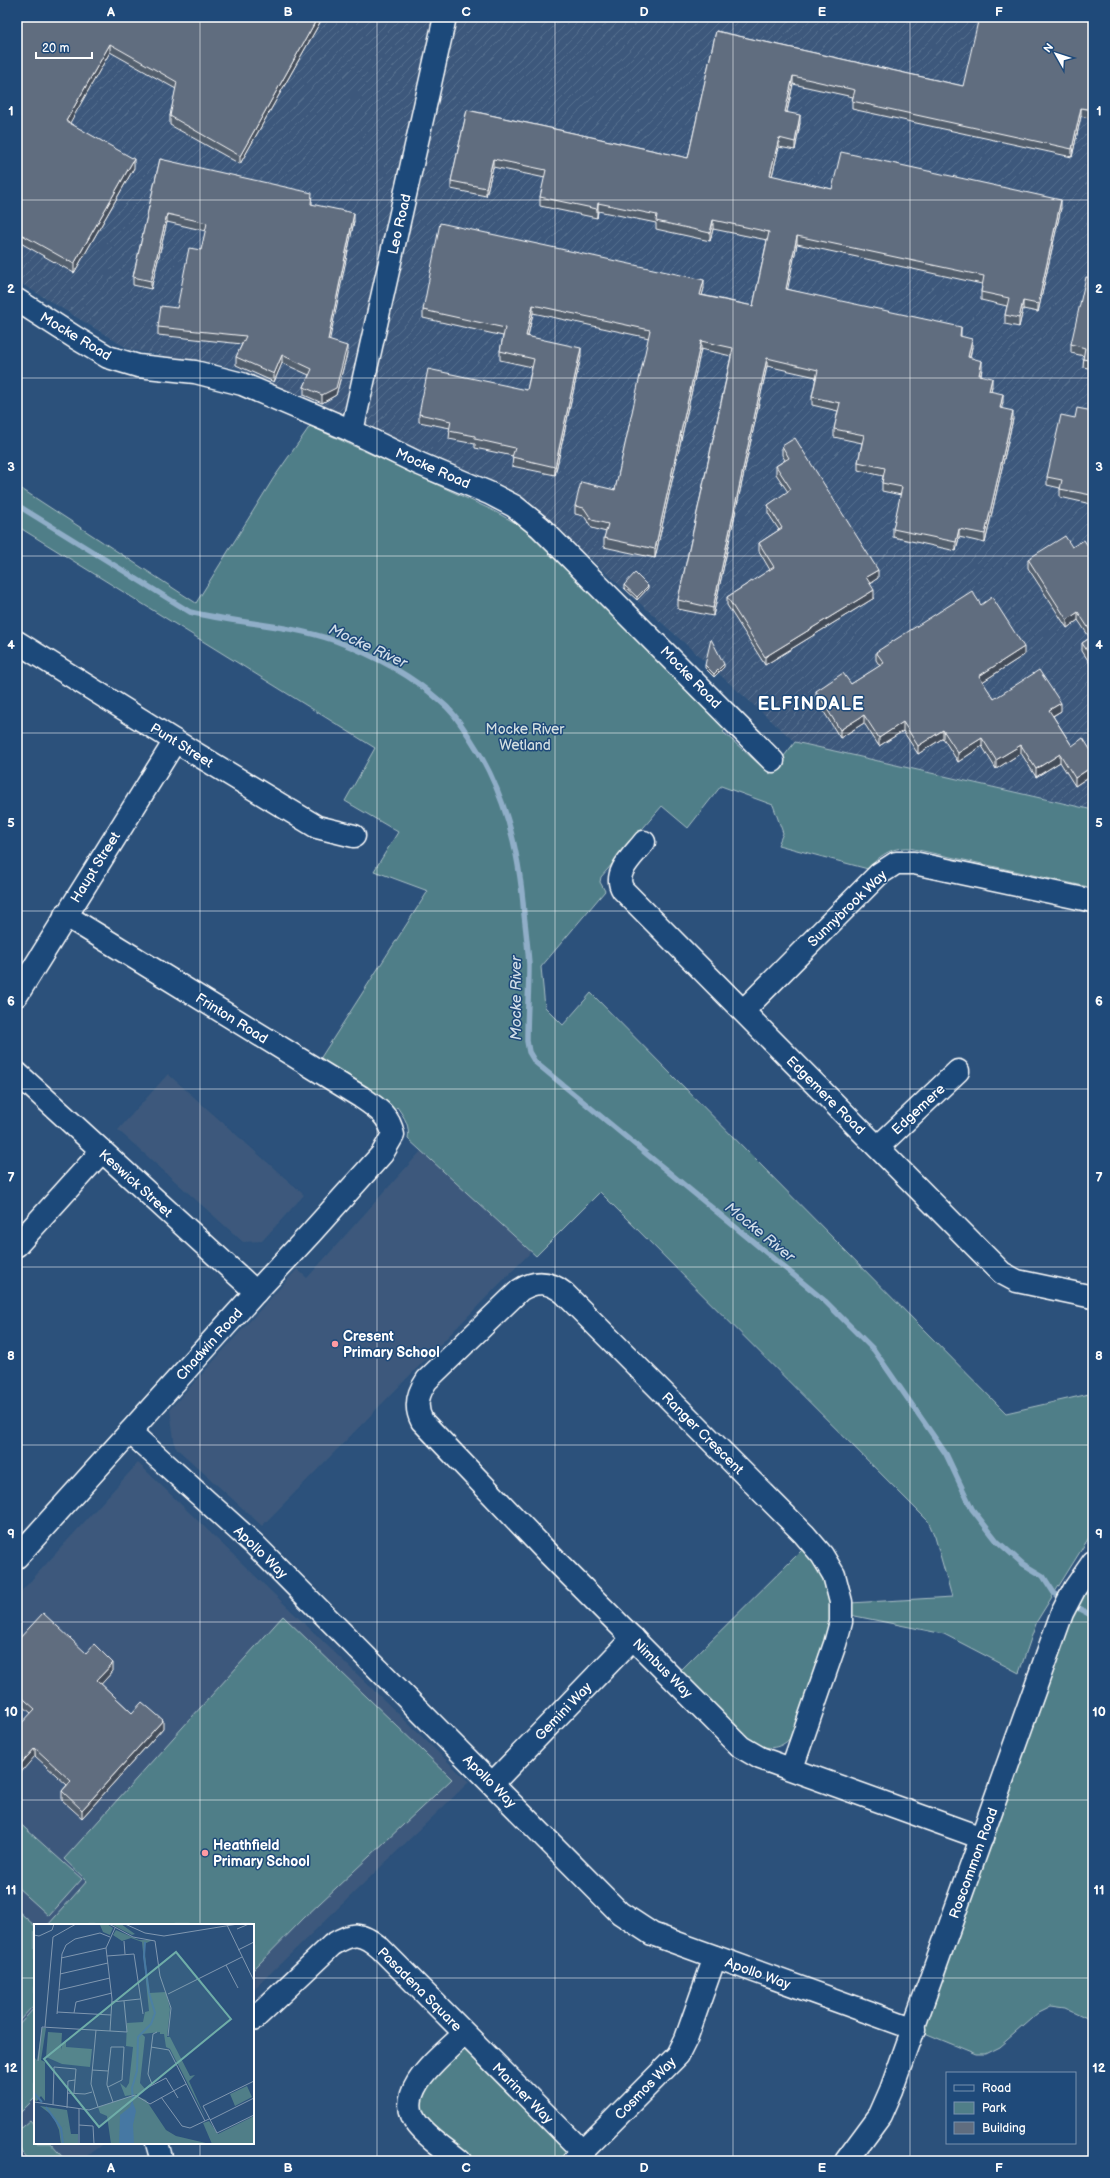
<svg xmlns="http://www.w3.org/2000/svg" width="1110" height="2178" font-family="'Balsamiq Sans',sans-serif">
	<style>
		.built { fill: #3c597c }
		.industrial { fill: url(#industrial-furrows) }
		.green { fill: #507e88; stroke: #a8bec4 }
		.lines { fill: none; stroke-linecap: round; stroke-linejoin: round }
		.stream { stroke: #90aec8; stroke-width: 5.5 }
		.minor-casing { stroke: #fff; stroke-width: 25 }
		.minor { stroke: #1f4a7a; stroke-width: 22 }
		.wall { fill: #535e6d; stroke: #fff }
		.shaded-wall { fill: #434c59; stroke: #fff }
		.building { fill: #606d7f; stroke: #fff }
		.grid { fill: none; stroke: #fff; stroke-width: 1; stroke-opacity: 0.55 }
		.poi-dot { fill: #ff9aa2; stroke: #1f4a7a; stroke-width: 1.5 }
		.labels { text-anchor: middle; stroke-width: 3; stroke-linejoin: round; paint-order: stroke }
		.street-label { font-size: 14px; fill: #fff; stroke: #1f4a7a }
		.park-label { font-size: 14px; fill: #d3dfe1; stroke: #1f4a7a }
		.poi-label { font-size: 14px; font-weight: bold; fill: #fff; stroke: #1f4a7a; text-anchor: start }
		.water-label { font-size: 15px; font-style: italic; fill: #d1dde8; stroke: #1f4a7a }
		.district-label { font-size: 18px; font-weight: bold; letter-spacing: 1px; fill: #fff; stroke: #1f4a7a }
		.inset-river { fill: none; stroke: #4678a3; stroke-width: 2 }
		.inset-road { fill: none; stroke: #8097b0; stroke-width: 1 }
		.view { fill: #6fada8; fill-opacity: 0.15; stroke: #6fada8; stroke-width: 2 }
		.inset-edge { fill: none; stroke: #fff; stroke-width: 2 }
		.neatline { fill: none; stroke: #fff; stroke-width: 1.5 }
		.grid-label { font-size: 13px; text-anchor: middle; font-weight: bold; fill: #fff }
	</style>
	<defs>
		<pattern id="industrial-furrows" width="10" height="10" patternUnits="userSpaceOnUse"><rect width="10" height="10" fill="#3c597c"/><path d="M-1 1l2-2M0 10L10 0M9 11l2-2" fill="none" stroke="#597290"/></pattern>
	</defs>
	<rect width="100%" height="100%" fill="#2c517b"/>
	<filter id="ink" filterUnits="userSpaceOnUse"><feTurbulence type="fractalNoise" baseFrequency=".025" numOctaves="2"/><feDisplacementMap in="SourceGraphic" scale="8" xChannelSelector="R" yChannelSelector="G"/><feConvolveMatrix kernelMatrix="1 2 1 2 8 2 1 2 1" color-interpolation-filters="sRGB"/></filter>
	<g filter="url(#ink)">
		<g class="built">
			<path d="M168,1074L304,1195L262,1241L243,1242L118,1130Z"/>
			<path d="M421,1151L532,1251L262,1526L175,1447L170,1409L297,1269L307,1278Z"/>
			<path d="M138,1463L469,1782L253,1990V1925H35V2143H104L80,2161H17V1596Z"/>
		</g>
		<path class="industrial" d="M17,17H1093V809L795,742L529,504L237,368L130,350L17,281Z"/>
		<g class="green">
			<path d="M310,426L492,510L521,526L727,727L723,732L770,774L795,742L1093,810V888L909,848C891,847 879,856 868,869L778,845L783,833L773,805L721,786L688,828L662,806L601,877L600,882L605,891L541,967L545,1007L563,1025L591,993L1006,1413L1089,1394L1093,1399V1483L1090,1494L1093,1497V1531L1037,1621L1019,1673L944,1634L850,1615V1603L952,1597L935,1537L928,1521L600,1192L536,1256L408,1139C410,1126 405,1118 397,1107L394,1110L318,1062L428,891L374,871L398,832L345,801L375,748L17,526V486L196,603L273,479Z"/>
			<path d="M805,1547L823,1572L831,1598V1630L794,1734C768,1767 740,1732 719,1711C706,1698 693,1685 679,1672Z"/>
			<path d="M1093,1562V2021L1066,2008L1051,2006L1039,2012L999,2047L985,2054H976L915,2029Z"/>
			<path d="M283,1616L452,1779L304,1918L253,1970V1925H48L87,1881L64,1859Z"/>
			<path d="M17,1821L82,1879L49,1916L17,1887Z"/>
			<path d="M17,1910L35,1926V2004L17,2023Z"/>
			<path d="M35,2007V2098L17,2116V2027Z"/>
			<path d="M464,2034L549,2119L573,2161H460L419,2126L411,2092Z"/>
			<path d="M30,2120L35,2126V2143H50L66,2161H30L17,2146V2131Z"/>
		</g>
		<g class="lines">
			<g class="stream">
				<path d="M17,505L190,612C240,624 287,624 336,641C373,655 411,675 440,701C452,710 460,723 468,735C505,790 519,849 524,914C526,931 528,948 529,965C529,990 527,1015 527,1041L529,1052L535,1062L825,1301L874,1350L946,1454L972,1509L997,1541L1023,1564L1043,1576L1054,1593L1065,1600"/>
				<path d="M1072,1605L1093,1616"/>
			</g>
			<g class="minor-casing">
				<g id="minor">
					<path d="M17,300L76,338L108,357L138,366L195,372L242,384L352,431L420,464L489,493L514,506L540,527L773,761"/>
					<path d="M352,431L445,17"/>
					<path d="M17,642L175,741L317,827L354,836"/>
					<path d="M644,842C634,855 612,873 623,890L1002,1273L1017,1281L1093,1297"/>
					<path d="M17,995L175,741"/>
					<path d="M743,1011L879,874L896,863H914L1093,901"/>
					<path d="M17,1073L256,1292"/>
					<path d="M878,1147L958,1071"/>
					<path d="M17,1245L102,1151"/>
					<path d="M130,1432L255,1545L620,1913L652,1934L915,2029"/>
					<path d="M17,1557L256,1292L310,1234L382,1154L393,1135C390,1116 376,1107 361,1097L65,915"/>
					<path d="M792,1768L835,1644L841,1622V1602L834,1575L822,1555L804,1534L564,1293C549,1281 536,1280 520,1290L427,1380C418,1393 414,1406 422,1421L547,1552L741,1747L760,1758L982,1838"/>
					<path d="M493,1783L633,1638"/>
					<path d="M253,2020L332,1945C353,1932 361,1932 380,1948L583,2152"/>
					<path d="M157,2143L162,2161"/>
					<path d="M460,2161C447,2150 429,2139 418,2125C391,2092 442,2056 464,2034"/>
					<path d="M573,2161L678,2055L686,2039L715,1957"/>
					<path d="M846,2161L880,2115L891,2090L1062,1613L1075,1588L1093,1562"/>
				</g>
			</g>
			<use href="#minor" class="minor"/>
		</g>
		<g class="wall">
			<path d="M17,17H323L240,164L170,125V116L176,89L110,52L69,123L134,168L74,273L17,241Z"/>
			<path d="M1093,17V119L1081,116L1072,157L852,109V101L853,97L793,84L787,112L800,123L795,150L779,147L772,176L832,189L1061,208L1038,312L1023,309L1019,327L1005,324V315L1007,306L981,300V292L982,284L797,244L787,289L961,336L972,347L970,358L982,369L981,375L992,386L991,391L1003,402L1001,408L1013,419L985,543L959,537L956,551L893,537V529L901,495L882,491V483L883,476L858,470V462L862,443L834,437V429L838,411L812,405V397L816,377L767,366L713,616L678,609V600L731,356L701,349L655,558L604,547V538L606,532L592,528L584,516L575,514V506L615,490L649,338L533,313L528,336L581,356L555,475L512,466L513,456L475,448V444L449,439L450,428L419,422V414L527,390L532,367L500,360V351L503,336L423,318V310L704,288L702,295L753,306L767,240L713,229L710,241L656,229V223L598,211L597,218L540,206V197L545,178L493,167L486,196L451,189V181L467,110L688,158L716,31L963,86Z"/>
			<path d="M160,159L312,201V205L354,221L329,340L347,354L336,395L322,403L304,395V387L309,375L282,363L274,382L236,365V357L242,344L158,335V327L177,308L201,250L206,231L167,222L151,289L133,285V277Z"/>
			<path d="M1093,278V369L1083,367L1084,356L1071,353V344Z"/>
			<path d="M1093,411V494L1091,504L1060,497V488L1047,485V477L1075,418Z"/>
			<path d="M782,446L878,578L870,583L874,598L765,665L727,605V597L770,570L759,551V543L779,530L768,513V505L788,492L776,474V466L785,460L782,455Z"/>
			<path d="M1072,547L1092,552L1093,551V668L1082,651V643L1090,638L1078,620L1067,628L1028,568V559Z"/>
			<path d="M624,585L648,588L637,600L624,588Z"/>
			<path d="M981,605L1024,655L982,682L994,699L1061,711L1053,716L1072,746L1093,754V774L1075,786L1060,762L1036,777L1021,753L996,769L982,746L958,762L943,738L918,754L903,731L879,746L864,723L840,738L816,699V691L851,684L880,666L876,660V652Z"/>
			<path d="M705,665L724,667L714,677L705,668Z"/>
			<path d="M17,1641L86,1653L113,1671L101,1684L132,1713L163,1728L82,1818L62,1800V1791L67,1785L35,1756L31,1713L17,1701Z"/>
		</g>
		<g class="shaded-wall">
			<path d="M318,17H323L240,164V156Z"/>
			<path d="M110,44V52L66,130V121Z"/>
			<path d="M793,76V84L785,120V112Z"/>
			<path d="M1081,108V116L1072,157V149Z"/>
			<path d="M800,115V123L795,150V142Z"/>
			<path d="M779,138V147L770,184V175Z"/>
			<path d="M134,159V168L74,273V264Z"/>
			<path d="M493,159V167L486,196V188Z"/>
			<path d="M1061,200V208L1038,312V304Z"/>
			<path d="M598,203V211L597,218V209Z"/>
			<path d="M354,213V221L328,348V340Z"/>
			<path d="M167,214V222L151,289V281Z"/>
			<path d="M713,220V229L710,241V233Z"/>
			<path d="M797,236V244L786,297V289Z"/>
			<path d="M704,280V288L700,303V295Z"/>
			<path d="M1023,301V309L1019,327V318Z"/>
			<path d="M533,305V313L526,344V336Z"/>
			<path d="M961,327V335L960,344V336Z"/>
			<path d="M972,339V347L968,365V357Z"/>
			<path d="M701,341V349L655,558V549Z"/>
			<path d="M347,346V354L336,395L322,403V395Z"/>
			<path d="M581,348V356L555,475V467Z"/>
			<path d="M282,355V363L274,382V374Z"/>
			<path d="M767,358V366L713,616V608Z"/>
			<path d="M982,361V369L979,383V375Z"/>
			<path d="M992,378V386L989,399V391Z"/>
			<path d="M1003,394V402L1000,416V408Z"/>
			<path d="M1013,411V419L985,543V534Z"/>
			<path d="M1093,486V494L1091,504V495Z"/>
			<path d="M959,529V537L956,551V542Z"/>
			<path d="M878,570V578L866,586V577Z"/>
			<path d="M648,586V588L637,600V597Z"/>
			<path d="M874,590V598L765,665V657Z"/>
			<path d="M1078,612V620L1067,628V620Z"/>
			<path d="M1024,647V655L979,684V676Z"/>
			<path d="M724,664V667L714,677V674Z"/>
			<path d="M1061,703V711L1049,718V710Z"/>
			<path d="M864,715V723L840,738V730Z"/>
			<path d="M903,722V731L879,746V738Z"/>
			<path d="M943,730V738L918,754V746Z"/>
			<path d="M982,738V746L958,762V753Z"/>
			<path d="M1021,745V753L996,769V760Z"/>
			<path d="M1060,754V762L1036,777V769Z"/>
			<path d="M1093,766V774L1075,786V778Z"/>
			<path d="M113,1663V1671L97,1689V1680Z"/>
			<path d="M163,1720V1728L82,1818V1810Z"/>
			<path d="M35,1748V1756L17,1777V1768Z"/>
		</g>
		<g class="building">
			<path d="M17,17H318L240,156L170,116L177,82L110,44L66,121L134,159L74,264L17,232Z"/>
			<path d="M979,17H1093V110L1081,108L1072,149L852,101L855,90L793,76L785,112L800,115L795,142L779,138L770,175L832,189L841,152L1061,200L1038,304L1023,301L1019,318L1005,315L1009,298L981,292L984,276L797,236L786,289L961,327L960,336L972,339L968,357L982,361L979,375L992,378L989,391L1003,394L1000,408L1013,411L985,534L959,529L956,542L893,529L902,487L882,483L885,468L858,462L864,435L834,429L840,403L812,397L818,370L767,358L713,608L678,600L733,348L701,341L655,549L604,538L608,524L592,520L584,508L575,506L581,482L615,490L650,330L533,305L526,336L581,348L555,467L512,457L515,448L475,439V436L449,431L451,421L419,414L428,369L527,390L534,359L500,351L505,328L423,310L440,223L704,280L700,295L753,306L769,232L713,220L710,233L656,221L657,215L598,203L597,209L540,197L546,170L493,159L486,188L451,181L467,110L688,158L716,31L963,86Z"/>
			<path d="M160,159L312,193L311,204L354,213L328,340L347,346L336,388L322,395L304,387L312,369L282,355L274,374L236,357L246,336L158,327L161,306L177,308L189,248L201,250L207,223L167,214L151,281L133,277Z"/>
			<path d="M1086,277L1093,278V361L1083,359L1085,348L1071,344Z"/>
			<path d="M1077,408L1093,411V486L1091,495L1060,489L1062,480L1047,477L1061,415L1075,418Z"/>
			<path d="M795,438L878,570L866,577L874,590L765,657L727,597L774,567L759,543L782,528L768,505L791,489L776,466L789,458L782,446Z"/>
			<path d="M1065,536L1072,547L1084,540L1092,552L1093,551V635L1078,612L1067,620L1028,559Z"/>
			<path d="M635,573L648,586L637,597L624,585Z"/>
			<path d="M972,591L981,605L992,597L1024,647L979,676L994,699L1039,670L1061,703L1049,710L1072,746L1083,738L1093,754V766L1075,778L1060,754L1036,769L1021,745L996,760L982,738L958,753L943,730L918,746L903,722L879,738L864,715L840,730L816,691L843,673L851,684L884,663L876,652Z"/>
			<path d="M1093,636V660L1082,643Z"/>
			<path d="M711,639L724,664L714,674L705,665Z"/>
			<path d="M43,1613L86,1653L94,1644L113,1663L97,1680L132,1713L142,1702L163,1720L82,1810L62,1791L71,1781L35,1748L17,1768V1728L35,1709L17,1693V1641Z"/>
		</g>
	</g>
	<path class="grid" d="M200,17V1925M377,17V2161M555,17V2161M733,17V2161M910,17V2161M17,200H1093M17,378H1093M17,556H1093M17,733H1093M17,911H1093M17,1089H1093M17,1267H1093M17,1445H1093M17,1622H1093M17,1800H1093M17,1978H35M253,1978H1093M200,2143V2161"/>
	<g class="poi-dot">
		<circle cx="335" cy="1344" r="4"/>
		<circle cx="205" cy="1853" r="4"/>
	</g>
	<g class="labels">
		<g class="street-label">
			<text transform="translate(399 224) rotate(-77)" y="5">Leo Road</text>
			<text transform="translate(76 336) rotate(31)" y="5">Mocke Road</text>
			<text transform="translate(433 468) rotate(24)" y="5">Mocke Road</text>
			<text transform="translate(691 677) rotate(46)" y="5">Mocke Road</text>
			<text transform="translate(182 745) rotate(32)" y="5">Punt Street</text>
			<text transform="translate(95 867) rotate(-58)" y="5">Haupt Street</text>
			<text transform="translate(847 908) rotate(-44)" y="5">Sunnybrook Way</text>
			<text transform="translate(232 1018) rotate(32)" y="5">Frinton Road</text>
			<text transform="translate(826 1095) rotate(45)" y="5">Edgemere Road</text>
			<text transform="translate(918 1109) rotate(-43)" y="5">Edgemere</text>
			<text transform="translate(136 1183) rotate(42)" y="5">Keswick Street</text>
			<text transform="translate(209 1344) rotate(-48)" y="5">Chadwin Road</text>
			<text transform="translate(703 1433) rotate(45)" y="5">Ranger Crescent</text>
			<text transform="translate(261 1552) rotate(44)" y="5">Apollo Way</text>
			<text transform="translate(663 1668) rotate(45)" y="5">Nimbus Way</text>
			<text transform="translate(563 1711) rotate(-46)" y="5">Gemini Way</text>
			<text transform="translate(490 1781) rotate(45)" y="5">Apollo Way</text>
			<text transform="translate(973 1863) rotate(-70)" y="5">Roscommon Road</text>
			<text transform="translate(758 1973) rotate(20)" y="5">Apollo Way</text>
			<text transform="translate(420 1989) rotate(45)" y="5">Pasadena Square</text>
			<text transform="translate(645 2088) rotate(-46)" y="5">Cosmos Way</text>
			<text transform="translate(523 2093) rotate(45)" y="5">Mariner Way</text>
		</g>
		<g class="park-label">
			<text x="525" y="734">Mocke River<tspan x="525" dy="16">Wetland</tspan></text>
		</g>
		<g class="poi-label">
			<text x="343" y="1341">Cresent<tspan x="343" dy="16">Primary School</tspan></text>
			<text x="213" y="1850">Heathfield<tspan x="213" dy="16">Primary School</tspan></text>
		</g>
		<g class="water-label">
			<text transform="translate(368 646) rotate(25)" y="5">Mocke River</text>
			<text transform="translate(516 998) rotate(-90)" y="5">Mocke River</text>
			<text transform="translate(760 1232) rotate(39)" y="5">Mocke River</text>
		</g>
		<g class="district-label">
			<text x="811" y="710">ELFINDALE</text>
		</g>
	</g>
	<g transform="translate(34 1924)">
		<rect width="220" height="220" fill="#2c517b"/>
		<path d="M73,0L79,4L76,11L69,8L66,1ZM77,0H87L101,10L98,11ZM82,6L105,16H119L110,20L115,69L132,68L136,85L133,113H136L156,152L161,151L155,157L172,195L136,125L132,123L130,110H126V108L108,110L111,113L106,159L111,165L105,170L91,172L86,159L92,164L95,159L99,123L92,122L93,99L109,98L111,88L115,87L108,18L97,14L88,17L79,11ZM8,104H12L7,136L11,138V177L7,172L3,177L0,176V133L3,136ZM14,108L28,109L27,126L29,118H32V123L58,125L56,143L28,140L12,133ZM213,162L218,173L201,182L196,170ZM101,171L112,176L132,206L142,212L176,220H77L73,192L66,189L64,183ZM6,182L33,186L37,210H44V220H27L25,206L19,192ZM220,192V220H178L169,199L175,197L184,210Z" fill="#507e88"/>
		<path d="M31,201L35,204L37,220H31L28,203Z" fill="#507e88"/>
		<path d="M98,176L102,187L99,201L100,220H85L86,191L96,183Z" fill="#4678a3"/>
		<path class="inset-river" d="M0,169L8,178M99,176L98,164L103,147L104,113L117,100L121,89L115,69L110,33L111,18M12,183L27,204L29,220"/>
		<path class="inset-road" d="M75,0L99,13L121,17L126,52L137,84L134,112M91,0L111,9L130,12L204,0M193,1L220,57M203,5L215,0M0,11L5,12L18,6L20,0M90,17L91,30M204,26L220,18M73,32L100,30L109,90M27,34L72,24M192,41L204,64M26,50L74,39M25,66L76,54M134,70L208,33M78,78L106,75M23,88L77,91M40,89L42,78L78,69M23,90L28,30L32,21L41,15L66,9L76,13M11,103L19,13L42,0M62,106L57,160L64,183M76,107L78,75L72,24L81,4M117,123L135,126L171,197M4,137L8,103L93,108L90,77M58,146L74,147M220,157L169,182L183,209L220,191M118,160L114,150L119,110L123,108M74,163L88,156L90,123H77L73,159V161L79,178M113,164L132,154L144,174M33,169L51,170L58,168M127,173L148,202L156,204L175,195M0,178L55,186L101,171L116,180L152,160M19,181L20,143L42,145L40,169M33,184L34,157L41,156M176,196L220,174M45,201L59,202L60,220M45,220V185"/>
		<path class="view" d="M142,28L197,95L65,203L10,135Z"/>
		<rect width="220" height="220" class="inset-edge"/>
	</g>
	<rect width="1110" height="2178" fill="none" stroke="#1f4a7a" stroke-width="44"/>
	<rect x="946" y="2072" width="130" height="72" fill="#1f4a7a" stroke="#7992af"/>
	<rect x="954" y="2085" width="20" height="6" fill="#1f4a7a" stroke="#7992af"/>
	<text x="982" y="2092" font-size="12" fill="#ffffff">Road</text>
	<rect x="954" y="2102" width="20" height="12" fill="#507e88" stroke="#7992af"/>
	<text x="982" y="2112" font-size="12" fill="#ffffff">Park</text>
	<rect x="954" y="2122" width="20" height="12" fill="#606d7f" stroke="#7992af"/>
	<text x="982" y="2132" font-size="12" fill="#ffffff">Building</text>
	<g transform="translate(1056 54) rotate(309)" stroke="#1f4a7a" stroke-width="3" paint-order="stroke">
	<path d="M0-3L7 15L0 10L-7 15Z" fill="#ffffff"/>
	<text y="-6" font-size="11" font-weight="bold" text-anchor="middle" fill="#ffffff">N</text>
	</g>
	<path d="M36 52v6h56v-6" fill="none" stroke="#ffffff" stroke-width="2"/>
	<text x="42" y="52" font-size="12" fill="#ffffff" stroke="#1f4a7a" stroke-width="3" paint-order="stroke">20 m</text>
	<rect x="22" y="22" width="1066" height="2134" class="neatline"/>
	<g class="grid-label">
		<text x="111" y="16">A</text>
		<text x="288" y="16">B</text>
		<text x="466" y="16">C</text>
		<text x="644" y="16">D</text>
		<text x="822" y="16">E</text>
		<text x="999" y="16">F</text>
		<text x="11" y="115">1</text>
		<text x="1099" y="115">1</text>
		<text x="11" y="293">2</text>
		<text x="1099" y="293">2</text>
		<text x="11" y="471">3</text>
		<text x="1099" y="471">3</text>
		<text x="11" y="649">4</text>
		<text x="1099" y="649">4</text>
		<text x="11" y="827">5</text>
		<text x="1099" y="827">5</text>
		<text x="11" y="1005">6</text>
		<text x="1099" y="1005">6</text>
		<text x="11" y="1182">7</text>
		<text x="1099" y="1182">7</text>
		<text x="11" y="1360">8</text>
		<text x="1099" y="1360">8</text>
		<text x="11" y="1538">9</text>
		<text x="1099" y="1538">9</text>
		<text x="11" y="1716">10</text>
		<text x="1099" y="1716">10</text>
		<text x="11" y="1894">11</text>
		<text x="1099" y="1894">11</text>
		<text x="11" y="2072">12</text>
		<text x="1099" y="2072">12</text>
		<text x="111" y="2172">A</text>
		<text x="288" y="2172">B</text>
		<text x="466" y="2172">C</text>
		<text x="644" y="2172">D</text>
		<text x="822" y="2172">E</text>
		<text x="999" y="2172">F</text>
	</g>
</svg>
